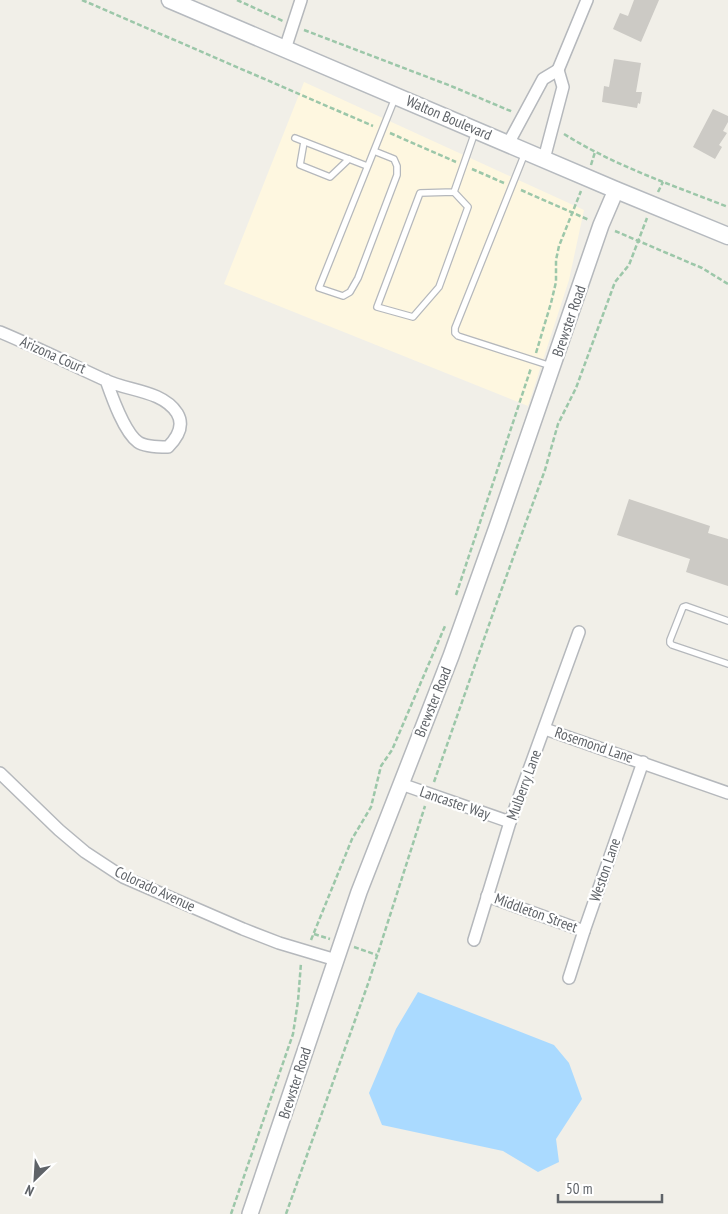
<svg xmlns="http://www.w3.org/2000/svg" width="728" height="1214" font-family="'PT Sans Narrow',sans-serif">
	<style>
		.commercial { fill: #fef7e0 }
		.water { fill: #aadaff }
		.building { fill: #cccac5 }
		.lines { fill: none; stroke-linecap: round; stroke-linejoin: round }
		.service-casing { stroke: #b5b8bc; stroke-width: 8 }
		.minor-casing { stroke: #b5b8bc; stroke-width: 14 }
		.tertiary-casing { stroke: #b5b8bc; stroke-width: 18 }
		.secondary-casing { stroke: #b6babf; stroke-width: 19 }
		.path { stroke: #9cc7a9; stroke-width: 2.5; stroke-dasharray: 5 2.5; stroke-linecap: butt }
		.service { stroke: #fff; stroke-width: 5.5 }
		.minor { stroke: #fff; stroke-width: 11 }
		.tertiary { stroke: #fff; stroke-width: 15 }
		.secondary { stroke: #fff; stroke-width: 16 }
		.labels { text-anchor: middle; stroke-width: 4.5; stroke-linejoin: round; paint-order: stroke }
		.street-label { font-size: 15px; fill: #5f6368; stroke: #fff }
	</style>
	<rect width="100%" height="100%" fill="#f1efe8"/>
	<path class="commercial" d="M304,82L584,210L569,280L528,406L224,284Z"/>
	<path class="water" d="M418,992L554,1045L569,1063L582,1099L556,1139L559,1162L538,1172L503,1151L382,1125L369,1093L396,1029Z"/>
	<g class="building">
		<path d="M634,0H659L641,42L613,29L620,13L628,16Z"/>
		<path d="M614,59L641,63L636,92H642L640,104L638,103L637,108L602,102L604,86L609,87Z"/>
		<path d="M713,109L728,116V122L723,131L727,133L719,145L722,147L715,159L693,147Z"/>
		<path d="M629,499L710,526L708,533L728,539V586L686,572L690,559L617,535Z"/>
	</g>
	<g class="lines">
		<g class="service-casing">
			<g id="service">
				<path d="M295,138L367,166"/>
				<path d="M304,142L300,165L330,177L349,159"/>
				<path d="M374,151L394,159L397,166V175L358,278L350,292L343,296L319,288L395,98"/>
				<path d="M525,153L455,328V333L458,336L551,366"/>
				<path d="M454,192L468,207L439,287L413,317L377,307L420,193L454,192L475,132"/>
				<path d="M728,621L686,606L683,607L670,640V643L672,645L728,664"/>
			</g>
		</g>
		<g class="minor-casing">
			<g id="minor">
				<path d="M285,49L301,0"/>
				<path d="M558,70L587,0"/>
				<path d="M508,144L543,79L558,70L563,87L544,159"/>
				<path d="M0,332C36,347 70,364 105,380C127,391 162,390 177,413C185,426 177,438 168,447C160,447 145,447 138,442C124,432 112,397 106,380"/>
				<path d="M545,729L728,793"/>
				<path d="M0,773L59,830L85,852L123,877L243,929L279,943L336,960"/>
				<path d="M401,784L510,822"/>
				<path d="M487,896L584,931"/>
				<path d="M474,940L510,822L579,632"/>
				<path d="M569,978L584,931L643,762"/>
			</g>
		</g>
		<g class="tertiary-casing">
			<path id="tertiary" d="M250,1214L359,892L451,656L497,527L601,225L616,190"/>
		</g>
		<g class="secondary-casing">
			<path id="secondary" d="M170,0L616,190L728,236"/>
		</g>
		<g class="path">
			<path d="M82,0L373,126"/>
			<path d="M237,0L283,21"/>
			<path d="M304,30L451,86L513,112"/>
			<path d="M390,133L456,162"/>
			<path d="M564,134C615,166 672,185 728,207"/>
			<path d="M591,165L595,152"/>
			<path d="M472,169L504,183"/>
			<path d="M521,190L589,220"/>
			<path d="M658,192L663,182"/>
			<path d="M615,231L702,268L728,284"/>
			<path d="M536,353L551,303L556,282V260L559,246L581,191"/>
			<path d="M456,595L531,368"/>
			<path d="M434,782L497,602L545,470L558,424L576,388L615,282L629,265L647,218"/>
			<path d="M314,934L330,939"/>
			<path d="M311,940L352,839L371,807L381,766L392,750L445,626"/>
			<path d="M354,947L377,955"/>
			<path d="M231,1214L293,1034L298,1001L301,963"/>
			<path d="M286,1214L369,981L425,806"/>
		</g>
		<use href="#service" class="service"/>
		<use href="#minor" class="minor"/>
		<use href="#tertiary" class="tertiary"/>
		<use href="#secondary" class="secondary"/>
	</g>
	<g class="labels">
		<g class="street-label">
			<text transform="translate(449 118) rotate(23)" y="5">Walton Boulevard</text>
			<text transform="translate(569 321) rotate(-71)" y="5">Brewster Road</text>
			<text transform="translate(53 355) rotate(24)" y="5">Arizona Court</text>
			<text transform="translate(433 702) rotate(-68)" y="5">Brewster Road</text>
			<text transform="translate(594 745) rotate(19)" y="5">Rosemond Lane</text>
			<text transform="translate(524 785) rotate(-70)" y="5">Mulberry Lane</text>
			<text transform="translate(455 803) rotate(19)" y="5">Lancaster Way</text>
			<text transform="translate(605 870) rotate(-71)" y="5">Weston Lane</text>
			<text transform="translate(155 889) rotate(25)" y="5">Colorado Avenue</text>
			<text transform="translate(536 913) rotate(20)" y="5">Middleton Street</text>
			<text transform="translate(295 1083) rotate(-72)" y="5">Brewster Road</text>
		</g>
	</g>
	<g transform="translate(35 1179) rotate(205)" stroke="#ffffff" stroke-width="4" paint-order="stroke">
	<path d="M0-4L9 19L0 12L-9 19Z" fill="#5f6368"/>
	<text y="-8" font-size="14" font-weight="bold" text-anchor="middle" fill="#5f6368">N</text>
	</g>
	<path d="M558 1194v8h104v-8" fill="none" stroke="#5f6368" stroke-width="2.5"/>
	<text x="566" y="1194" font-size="15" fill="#5f6368" stroke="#ffffff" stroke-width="4" paint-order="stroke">50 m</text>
</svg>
